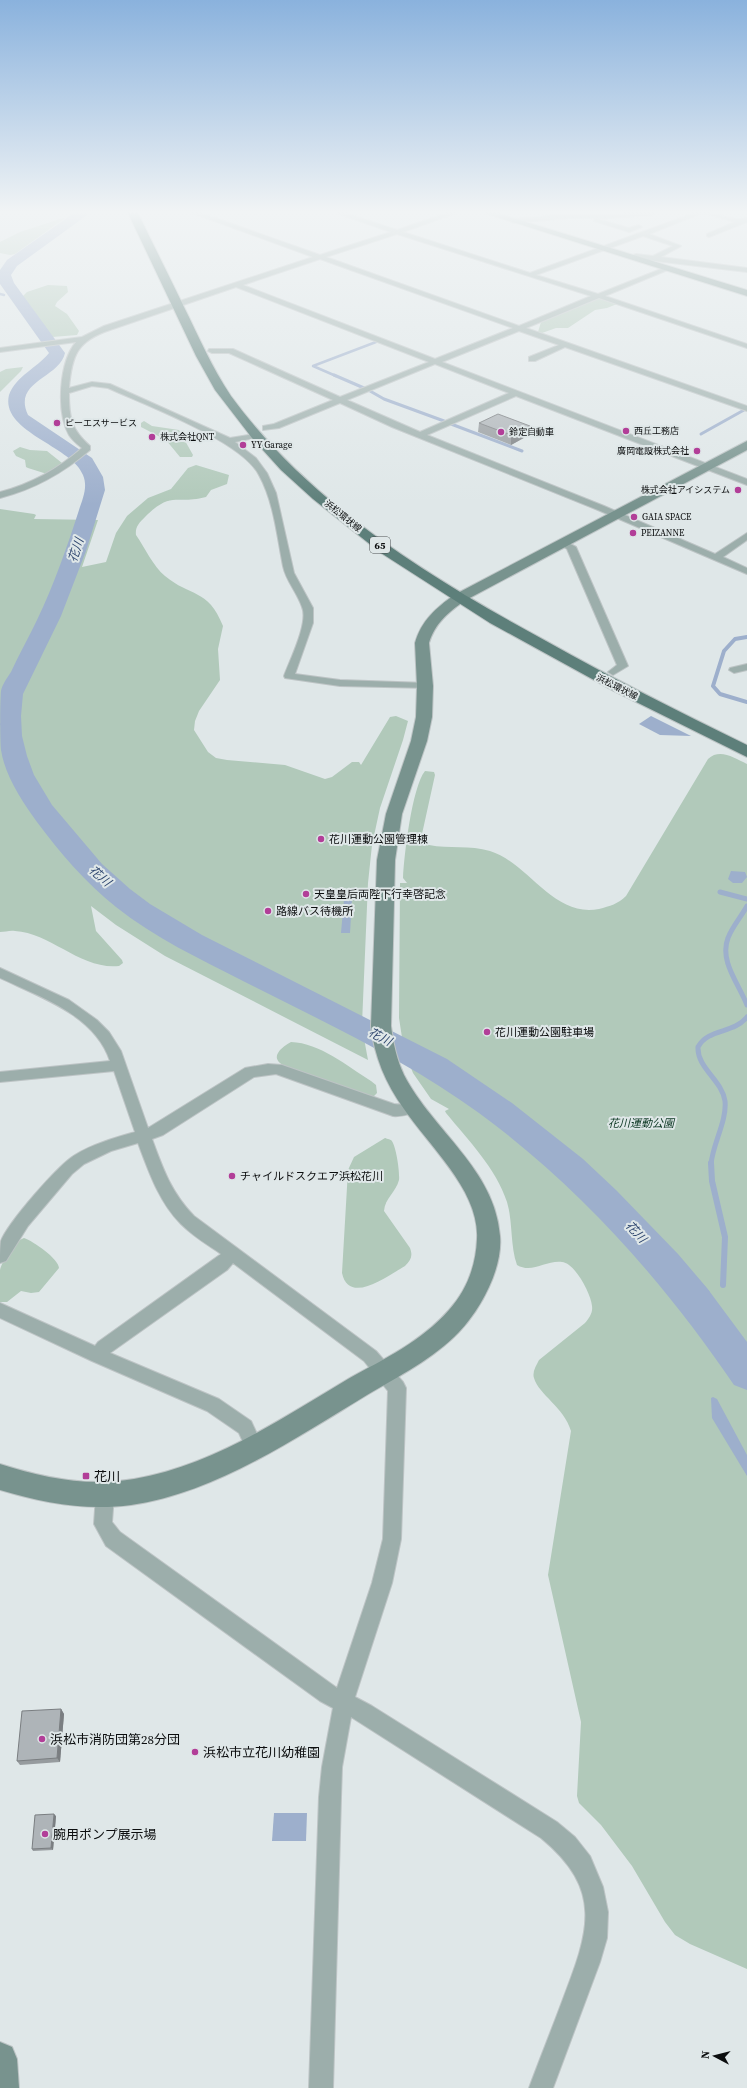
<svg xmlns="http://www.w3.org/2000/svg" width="747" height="2088" font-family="'Source Serif 4','Noto Sans JP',serif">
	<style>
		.green { fill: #b1c9ba }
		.water { fill: #9dafcc }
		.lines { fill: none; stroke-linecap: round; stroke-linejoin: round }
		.stream-far4 { stroke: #9dafcc; stroke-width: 2.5 }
		.stream-far3 { stroke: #9dafcc; stroke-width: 3 }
		.stream-far2 { stroke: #9dafcc; stroke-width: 4 }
		.stream-far1 { stroke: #9dafcc; stroke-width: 5 }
		.stream { stroke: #9dafcc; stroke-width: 6 }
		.river { fill: #9dafcc; fill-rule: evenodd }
		.street-casing { stroke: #bdc4c5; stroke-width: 2 }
		.secondary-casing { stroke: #bdc4c5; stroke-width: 2 }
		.primary-casing { stroke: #bdc4c5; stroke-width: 2 }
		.street { fill: #9caeab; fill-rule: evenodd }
		.secondary { fill: #78938e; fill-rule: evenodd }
		.primary { fill: #5d7f7a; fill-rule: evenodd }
		.wall { fill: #969b9e }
		.shaded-wall { fill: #7a7e81 }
		.building { fill: #aeb4b8; stroke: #7a7e81 }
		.poi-dot { fill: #b23e98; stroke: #dfe7e8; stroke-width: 1.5 }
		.labels { text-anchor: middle; stroke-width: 4; stroke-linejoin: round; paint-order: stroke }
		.far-poi-label { font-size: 9px; fill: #0c0e0f; stroke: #dfe7e8; text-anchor: start }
		.far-street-label { font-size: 9px; fill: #0c0e0f; stroke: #dfe7e8 }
		.shield { fill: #dfe7e8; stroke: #4b4f50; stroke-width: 1 }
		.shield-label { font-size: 10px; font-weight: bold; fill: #0c0e0f }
		.poi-label { font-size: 11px; fill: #0c0e0f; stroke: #dfe7e8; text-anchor: start }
		.park-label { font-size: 11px; font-style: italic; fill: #0a3621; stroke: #dfe7e8 }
		.water-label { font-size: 12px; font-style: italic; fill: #2c446d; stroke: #dfe7e8 }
		.near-poi-label { font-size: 13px; fill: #0c0e0f; stroke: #dfe7e8; text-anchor: start }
	</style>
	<rect width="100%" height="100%" fill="#dfe7e8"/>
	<g class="green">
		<path d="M63,218H65L15,254L10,255L0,253V242L20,232Z"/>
		<path d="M48,285L67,286L68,292L57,302L55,306L67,314L79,331L77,335L52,337L22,297L27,292Z"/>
		<path d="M598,298L617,304L607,308L595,310L568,328H556L542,333L538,332L541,322Z"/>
		<path d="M23,367L21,371L0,392V372L6,369Z"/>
		<path d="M144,421L152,426L179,430L193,455L192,457H180L166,440L141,427V423Z"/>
		<path d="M20,447L30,450L47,451L62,463L47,474L28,468L26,467L25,460L16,456L13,451Z"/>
		<path d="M196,465L229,475L227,484L211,490L206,497C175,505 172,490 145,517C139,523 135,527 136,535C145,548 153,566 165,576C190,597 208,588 223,626L218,649L220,680L199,711L195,721L194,730L208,752L216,758L227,760L285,765L325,779L332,777L352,762H359L361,765L390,717L396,716L408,721L403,740L380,808L372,845L368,883L362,1024L403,1044L399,1018L400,883H407L403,878C404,856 412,787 425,771L434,772L435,775L422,834L424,841L429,845C449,849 470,845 490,851C529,863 553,918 599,909C610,906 618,904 626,896L708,759C720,748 734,758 747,764V1969L690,1944L675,1935L665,1922L632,1866L601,1825L579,1803L577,1796L581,1722L548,1575L571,1431C564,1407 539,1395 534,1378C532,1372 536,1366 539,1360L585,1323C589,1318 593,1313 592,1306C591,1294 575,1263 562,1262C546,1260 532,1274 517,1265C510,1245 513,1222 507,1202C496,1168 468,1140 446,1113L445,1111L449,1109L431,1099L413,1073L406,1055L363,1033L368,1060L165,956L116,925L91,906L96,931L122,960L123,963L119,966C81,970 51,933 15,931C10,930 5,932 0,932V509L34,514L36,515L34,519L98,520L82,567L106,562L116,533L127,516L148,498L171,489L188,468Z"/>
		<path d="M291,1042C320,1043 347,1066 371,1081L376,1085L377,1093L374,1096H369L283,1065C269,1057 282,1047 291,1042Z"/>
		<path d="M385,1138C385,1138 391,1140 391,1140C396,1144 400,1173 399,1180C396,1192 385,1198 384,1211L410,1248C413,1256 411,1260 405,1266C389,1275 349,1306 342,1273L348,1170L354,1157Z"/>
		<path d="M24,1238C33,1241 59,1259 59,1268L39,1292L31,1293L21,1291L7,1302H0C0,1292 0,1279 0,1270C2,1261 15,1241 24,1238Z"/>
	</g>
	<g class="water">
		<path d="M651,716L691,736L660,735L639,724Z"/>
		<path d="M4,720L18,721L11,732L5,733L0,724Z"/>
		<path d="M731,871L745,872L747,877L742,883H733L728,879Z"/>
		<path d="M130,893L135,904L131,907L116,902L117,898Z"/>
		<path d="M344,899H352L350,933H341Z"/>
		<path d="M451,1064L477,1090L470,1096L433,1081Z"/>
		<path d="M713,1397L717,1399L747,1455V1476L712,1418L711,1398Z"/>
		<path d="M274,1813H307L306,1841H272Z"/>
	</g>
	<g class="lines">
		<g class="stream-far4">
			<path d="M0,294L4,295"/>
			<path d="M12,296L17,297"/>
			<path d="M336,376L313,366L376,342"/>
		</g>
		<g class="stream-far3">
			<path d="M334,375L364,388"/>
			<path d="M370,391L384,399L444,421"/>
			<path d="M451,424L522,451"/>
			<path d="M701,434L744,410"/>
		</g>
		<path class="stream-far2" d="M747,637L735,639L724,651L713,686L720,694L747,702"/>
		<g class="stream-far1">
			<path d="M720,892L747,899"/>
			<path d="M747,906C741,917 732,927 728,938C719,961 739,984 747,1005"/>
			<path d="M711,1164C713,1143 727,1121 725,1101C722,1080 697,1068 698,1047C708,1028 734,1034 747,1017"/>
		</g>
		<g class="stream">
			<path d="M711,1163L712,1181L725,1237L723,1285"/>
			<path d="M695,1299L707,1293"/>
		</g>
		<path class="river" d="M74,213H90L17,266L11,275L14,283L65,353C60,378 12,381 28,415L92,458L103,477L105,490L86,551L61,616L23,694L21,716L22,736L27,756L34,775L52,805L102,864L130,889L150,904L202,935L447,1059L512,1103L583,1159L616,1190L678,1254L707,1288L747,1342V1390L734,1385C663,1281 581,1188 479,1113C406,1060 324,1022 243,981C200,959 155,938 116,907C86,883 60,853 37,822C22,801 5,776 1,750C0,739 0,702 1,691C2,685 7,678 11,672C19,654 29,637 37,620C54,585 67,547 79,510C83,498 88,487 83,475C72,446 0,432 9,395C16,376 37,368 49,353L0,284V270L7,260Z"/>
		<g class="street-casing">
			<g id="street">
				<path d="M192,213H201L320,255L391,232L336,213H345L397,230L447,213H456L403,232L530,273L694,213H702L649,234L681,246L661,257L747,268V272L630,258V256L636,254L653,256L673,246L643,236L536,275L598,294L666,267H670V269L605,296L747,344V348L599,298L526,328L747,406V411L565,347L535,361H529V357L559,345L519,331L442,362L747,479V485L516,396L427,435L604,506L715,554L747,533V540L723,557L747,568V574L598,510L392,427L340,403L279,428L263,430V426L274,424L333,400L229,353H212L208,351L209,349H233L340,397L429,362L236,287L110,330C77,341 72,355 69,388L92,382L110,384L230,438L260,433V437L235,442L256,458L267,473L276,493L294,573L313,608V623L295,674L340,680L426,683L431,686L430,688L340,686L285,678L284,676C290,660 309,622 302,607C297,592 286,581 283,566C277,536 274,502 259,475C242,441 145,405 108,388L92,386L69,393C69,418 71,429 90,446V450C63,473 35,489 0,498V492C31,484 58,469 82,448C77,444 72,440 69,435C56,412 59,362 76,342L0,352V348L82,337L104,326L313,257ZM397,234L591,296L519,326L326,257ZM320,259L513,328L435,359L243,285ZM435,364L509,393L420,432L347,400Z"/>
				<path d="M632,213H655L652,215L597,219L629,228L639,225L642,227L629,232L594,221L595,218H569L513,223L510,221L513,219L569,214L608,215Z"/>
				<path d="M704,213C718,213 734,222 747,218V222L709,237L707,236V234L735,222Z"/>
				<path d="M563,540L576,547L628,666L613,675L608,672L617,665L567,549L558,543Z"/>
				<path d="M747,664V670L734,673L729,670L730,668Z"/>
				<path d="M0,968L69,1000L97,1020L109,1032L121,1051L148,1128L245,1068L268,1064L282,1065L394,1104C403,1106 411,1100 419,1103L421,1107L419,1111C410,1114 402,1117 393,1116L276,1074L254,1077L163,1135L152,1139C163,1169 171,1192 194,1216L376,1351L403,1382L406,1388L401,1539L392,1583L355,1697L372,1706L557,1822L575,1837L590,1856L603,1887L608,1912L607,1938L600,1962L553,2088H529C540,2058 552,2029 563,1999C589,1931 604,1890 541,1838L351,1717L342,1767L341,1797L333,2088H309L319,1797L322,1767L333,1708L320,1701L106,1546L94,1524L96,1495L99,1489L105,1486L111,1489L114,1495L112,1522L120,1532L337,1688L372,1583L383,1539L388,1391L364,1361L233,1263L227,1270L110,1353L219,1399L251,1421L263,1447L260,1453L254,1455L248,1453L239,1433L207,1411L92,1361L0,1318V1303L95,1346L98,1342L221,1254C208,1245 193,1236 181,1224C159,1202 149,1172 138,1143L111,1151L84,1164L72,1174L28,1226L6,1261L0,1263C0,1257 0,1247 1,1241C8,1223 58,1165 75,1155C93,1144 114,1138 135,1132L114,1071L0,1082V1072L110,1061C95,1015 40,997 0,978Z"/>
			</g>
		</g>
		<g class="secondary-casing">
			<g id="secondary">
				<path d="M484,213H497L747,290V296Z"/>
				<path d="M747,441V450L464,601C448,613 435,623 429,643L433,686L432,717L427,741L402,814L395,860L391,1026C393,1043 397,1060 404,1075C433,1131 495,1169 500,1236C503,1268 481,1309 459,1332C433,1359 399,1376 367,1395C296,1438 215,1493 131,1505C86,1511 43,1503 0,1490V1464C44,1478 88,1487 134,1479C212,1466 281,1419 348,1379C384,1359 422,1341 449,1310C467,1290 476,1265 477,1239C480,1191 429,1146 404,1109C386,1084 374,1056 371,1026L377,860L386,814L411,741L416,717L417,686L415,643C421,621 436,608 454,595Z"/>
				<path d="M0,2042L12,2047L17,2059L19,2088H0Z"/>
			</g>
		</g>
		<g class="primary-casing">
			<path id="primary" d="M128,213H138C153,244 169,276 184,307C199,337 212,368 231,396C310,504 430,578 546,641C612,678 679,712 747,745V757L614,691L490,623L381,553L313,499L281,470L252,438L215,390L196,356Z"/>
		</g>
		<use href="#street" class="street"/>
		<use href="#secondary" class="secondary"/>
		<use href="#primary" class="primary"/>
	</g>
	<g class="wall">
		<path d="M479,423L530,426L529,435L511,445L478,432Z"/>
		<path d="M61,1709L64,1714L60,1762L20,1765L17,1761Z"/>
		<path d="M56,1816L53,1850L33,1851L32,1849Z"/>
	</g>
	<g class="shaded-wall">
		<path d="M530,426L529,435L511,445V435Z"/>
		<path d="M61,1709L64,1714L60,1762L57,1758Z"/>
		<path d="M54,1814L56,1816L53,1850L51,1848Z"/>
	</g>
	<g class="building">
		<path d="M498,414L530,426L511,435L479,423Z"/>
		<path d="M61,1709L57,1758L17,1761L22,1711Z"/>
		<path d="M54,1814L51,1848L32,1849L35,1815Z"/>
	</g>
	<linearGradient id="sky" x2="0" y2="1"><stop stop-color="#8ab2dd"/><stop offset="0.42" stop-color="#f1f4f5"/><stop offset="1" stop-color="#f1f4f5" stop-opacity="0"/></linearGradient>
	<rect width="747" height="505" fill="url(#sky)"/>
	<g class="poi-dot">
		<circle cx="57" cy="423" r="4"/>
		<circle cx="626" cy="431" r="4"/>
		<circle cx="501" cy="432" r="4"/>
		<circle cx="152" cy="437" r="4"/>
		<circle cx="243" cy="445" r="4"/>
		<circle cx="697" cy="451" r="4"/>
		<circle cx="738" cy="490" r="4"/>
		<circle cx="634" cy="517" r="4"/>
		<circle cx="633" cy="533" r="4"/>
		<circle cx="321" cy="839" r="4"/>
		<circle cx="306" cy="894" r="4"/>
		<circle cx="268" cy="911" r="4"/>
		<circle cx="487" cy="1032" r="4"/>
		<circle cx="232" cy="1176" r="4"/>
		<rect x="82" y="1472" width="8" height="8" rx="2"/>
		<circle cx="42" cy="1739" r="4"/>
		<circle cx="195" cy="1752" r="4"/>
		<circle cx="45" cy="1834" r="4"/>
	</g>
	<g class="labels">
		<g class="far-poi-label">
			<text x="65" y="426">ピーエスサービス</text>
			<text x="634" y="434">西丘工務店</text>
			<text x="509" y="435">鈴定自動車</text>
			<text x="160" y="440">株式会社QNT</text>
			<text x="251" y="448">YY Garage</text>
			<text x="689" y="454" text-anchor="end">廣岡電設株式会社</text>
			<text x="730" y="493" text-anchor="end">株式会社アイシステム</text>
			<text x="642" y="520">GAIA SPACE</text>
			<text x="641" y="536">PEIZANNE</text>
		</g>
		<g class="far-street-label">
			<text transform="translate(343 516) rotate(39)" y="3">浜松環状線</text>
			<text transform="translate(617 687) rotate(27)" y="3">浜松環状線</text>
		</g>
		<rect class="shield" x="370" y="537" width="20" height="16" rx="3"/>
		<g class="shield-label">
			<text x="380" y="549">65</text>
		</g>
		<g class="poi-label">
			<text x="329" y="843">花川運動公園管理棟</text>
			<text x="314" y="898">天皇皇后両陛下行幸啓記念</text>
			<text x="276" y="915">路線バス待機所</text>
			<text x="495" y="1036">花川運動公園駐車場</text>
			<text x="240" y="1180">チャイルドスクエア浜松花川</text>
		</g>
		<g class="park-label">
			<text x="641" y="1127">花川運動公園</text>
		</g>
		<g class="water-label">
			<text transform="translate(76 550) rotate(-72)" y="4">花川</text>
			<text transform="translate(100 876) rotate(41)" y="4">花川</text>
			<text transform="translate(380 1037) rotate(27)" y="4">花川</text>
			<text transform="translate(636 1232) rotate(47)" y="4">花川</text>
		</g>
		<g class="near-poi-label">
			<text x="94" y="1481">花川</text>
			<text x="50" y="1744">浜松市消防団第28分団</text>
			<text x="203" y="1757">浜松市立花川幼稚園</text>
			<text x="53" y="1839">腕用ポンプ展示場</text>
		</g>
	</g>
	<g transform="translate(715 2056) rotate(277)" stroke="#dfe7e8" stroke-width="3" paint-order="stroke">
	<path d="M0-3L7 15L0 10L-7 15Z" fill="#0c0e0f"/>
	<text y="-6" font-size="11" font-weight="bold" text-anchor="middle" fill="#0c0e0f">N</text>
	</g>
</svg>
